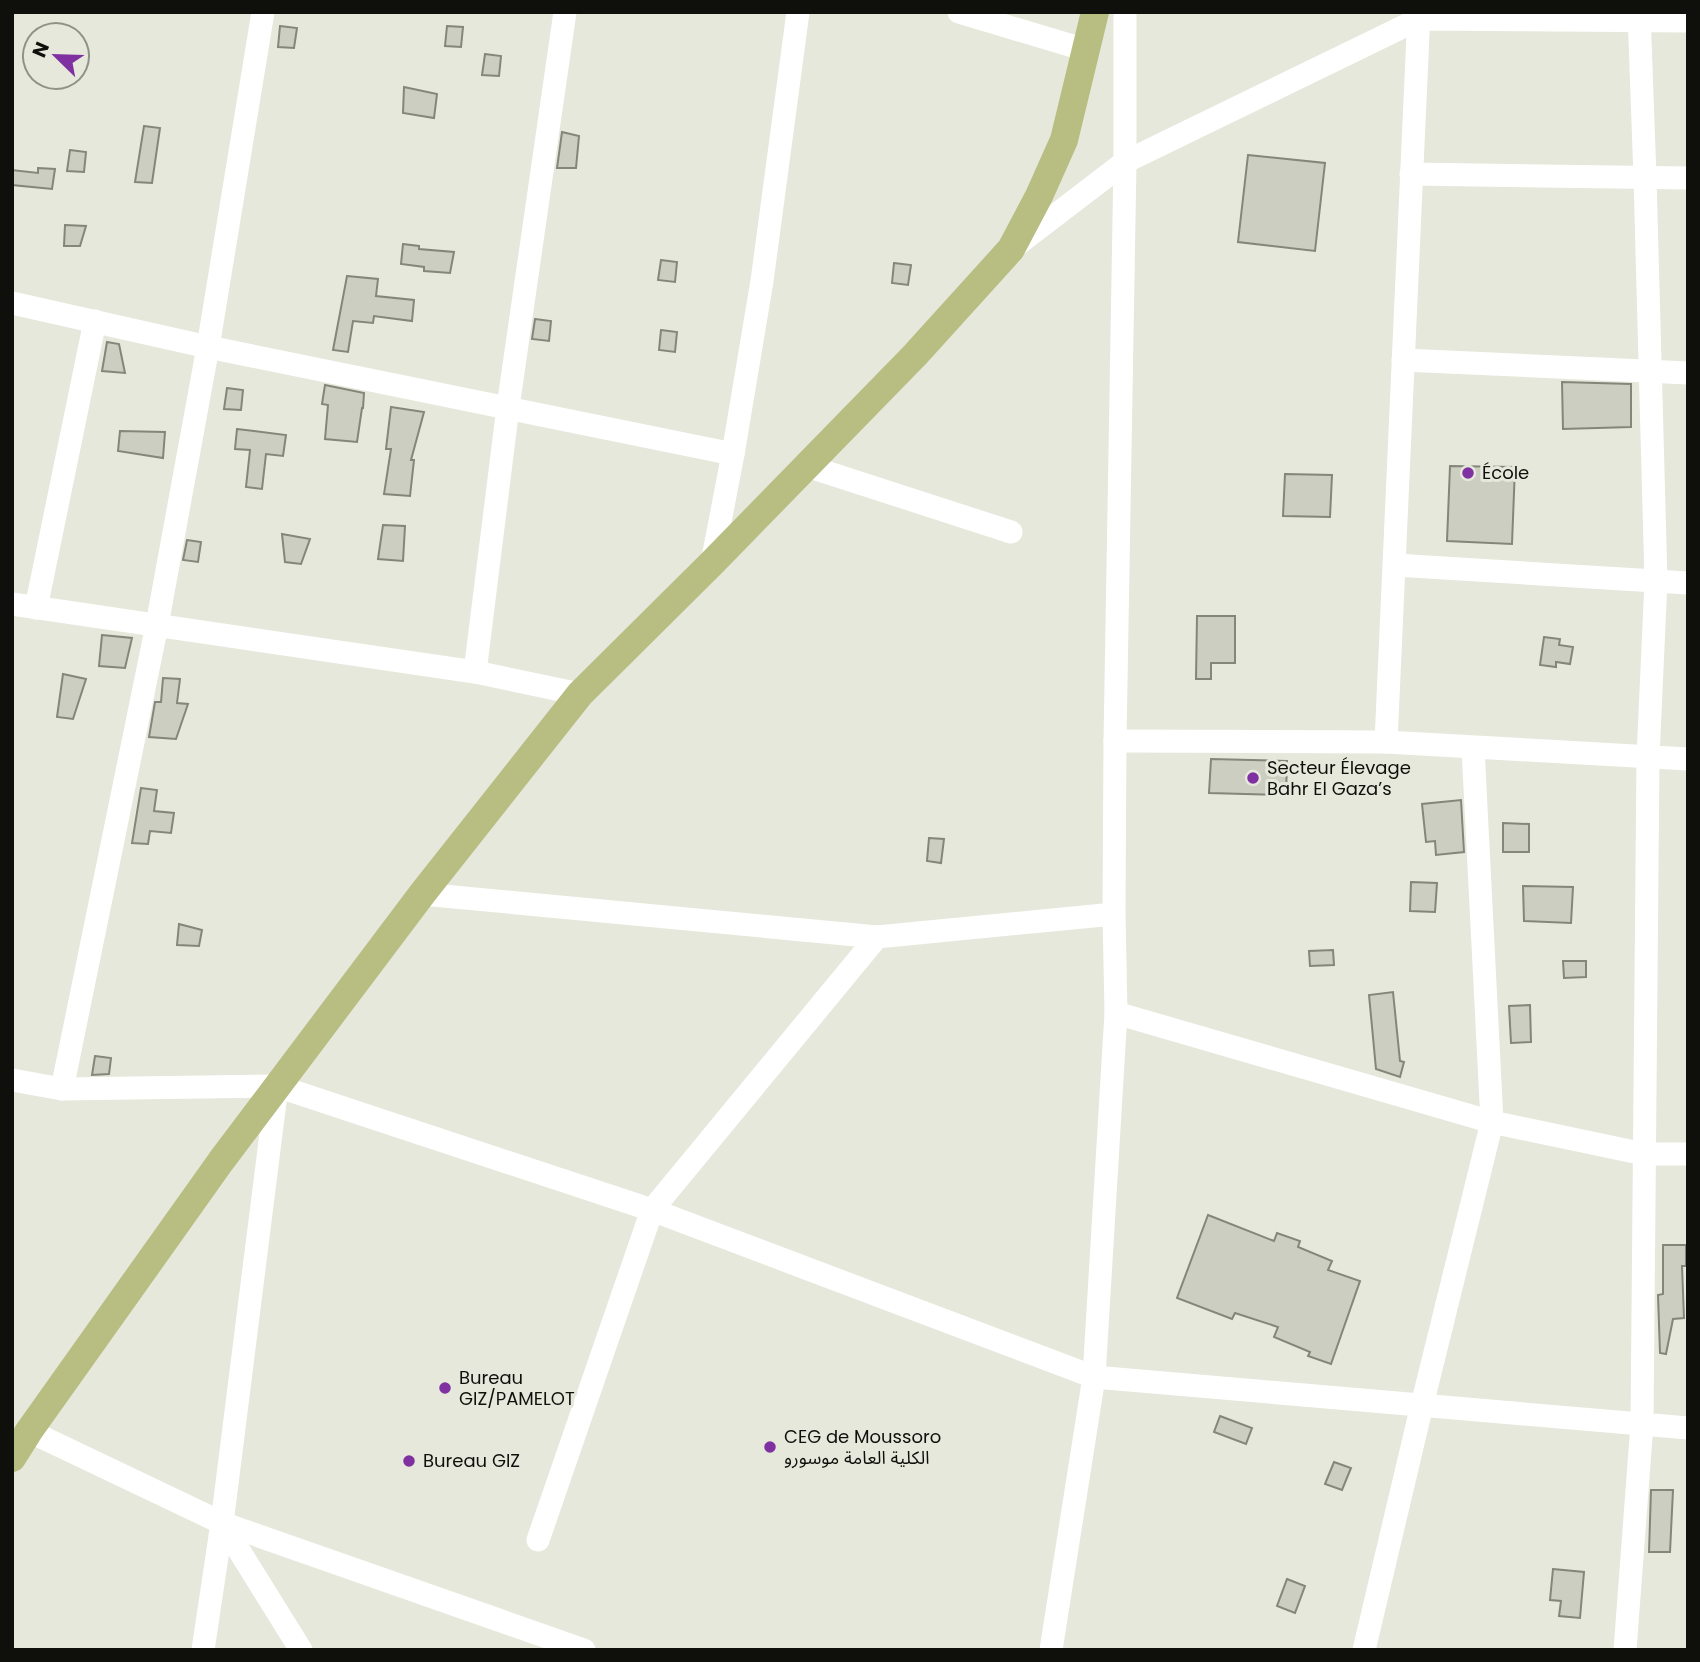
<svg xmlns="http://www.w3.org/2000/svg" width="1700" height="1662" font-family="Poppins,'Noto Sans Arabic',sans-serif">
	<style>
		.building { fill: #cccec2; stroke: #84867a; stroke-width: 2 }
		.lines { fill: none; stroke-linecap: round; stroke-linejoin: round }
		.minor { stroke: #fff; stroke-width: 23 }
		.major { stroke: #b8bd81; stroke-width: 28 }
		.poi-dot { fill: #7f30a1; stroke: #e6e8db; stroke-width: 2.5 }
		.labels { text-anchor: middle; stroke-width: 6; stroke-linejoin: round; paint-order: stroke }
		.poi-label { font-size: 18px; fill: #0f100b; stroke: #e6e8db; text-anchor: start }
	</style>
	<rect width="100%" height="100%" fill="#e6e8db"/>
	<g class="building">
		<path d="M280,26L297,28L294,48L278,47Z"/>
		<path d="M447,26L463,27L461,47L445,46Z"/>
		<path d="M485,54L501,56L499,76L482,75Z"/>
		<path d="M404,87L437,94L434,118L403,113Z"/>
		<path d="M144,126L160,128L152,183L135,182Z"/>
		<path d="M562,132L579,136L576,168H557Z"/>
		<path d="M70,150L86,152L84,172L67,171Z"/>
		<path d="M1248,155L1325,163L1315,251L1238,242Z"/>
		<path d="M38,168L55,169L52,189L12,185V170L38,173Z"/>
		<path d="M65,225L86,226L80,246H64Z"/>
		<path d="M403,244L419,246V249L454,252L450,273L424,271V267L401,264Z"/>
		<path d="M661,260L677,262L675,282L658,280Z"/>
		<path d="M894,263L911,265L908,285L892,283Z"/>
		<path d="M347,276L378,279L376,296L414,300L412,321L374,316L373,323L353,321L348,352L333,350Z"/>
		<path d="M535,319L551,321L549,341L532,339Z"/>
		<path d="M661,330L677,332L675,352L659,350Z"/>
		<path d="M107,342L119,344L125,373L102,371Z"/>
		<path d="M1562,382L1631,384V427L1563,429Z"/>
		<path d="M325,385L364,393L363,408H362L357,442L325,439L328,405L322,404Z"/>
		<path d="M227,388L243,390L241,410L224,409Z"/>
		<path d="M391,407L424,412L411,460H414L410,496L384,494L391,449H386Z"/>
		<path d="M237,429L286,435L283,456L266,454L262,489L246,487L250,450L235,449Z"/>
		<path d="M120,431L165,432L163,458L118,451Z"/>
		<path d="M1450,466L1515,467L1512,544L1447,541Z"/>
		<path d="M1285,474L1332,475L1330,517L1283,516Z"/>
		<path d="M383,525L405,526L403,561L378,559Z"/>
		<path d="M282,534L310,539L301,564L285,562Z"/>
		<path d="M187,540L201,542L198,562L183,560Z"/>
		<path d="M1197,616H1235V663H1211V679H1196Z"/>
		<path d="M102,635L132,638L125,668L99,666Z"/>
		<path d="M1544,637L1560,639L1559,645L1573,647L1570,664L1556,662V667L1540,665Z"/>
		<path d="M63,674L86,679L73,719L57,717Z"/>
		<path d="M163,678L180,679L177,703L188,704L176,739L149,737L155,702H161Z"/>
		<path d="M1211,759L1287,761L1286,795L1209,793Z"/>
		<path d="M141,788L157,790L154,811L174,813L171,833L150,831L148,844L132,843Z"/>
		<path d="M1461,800L1464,852L1436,855L1435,841L1426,842L1422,804Z"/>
		<path d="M1503,823L1529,824V852H1503Z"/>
		<path d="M929,838L944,839L941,863L927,861Z"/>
		<path d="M1411,882L1437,883L1435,912L1410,911Z"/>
		<path d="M1523,886L1573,887L1571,923L1524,921Z"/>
		<path d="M179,924L202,930L199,946L177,945Z"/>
		<path d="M1333,950L1334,965L1310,966L1309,951Z"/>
		<path d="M1563,961H1586V977L1564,978Z"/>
		<path d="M1393,992L1400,1061L1404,1062L1400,1077L1376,1069L1369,995Z"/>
		<path d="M1530,1005L1531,1042L1511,1043L1509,1006Z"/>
		<path d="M95,1056L111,1058L109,1074L92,1075Z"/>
		<path d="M1208,1215L1274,1241L1277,1233L1300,1241L1298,1247L1332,1261L1328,1270L1360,1281L1331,1364L1308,1356L1310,1352L1274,1337L1278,1327L1235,1313L1232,1319L1177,1298Z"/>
		<path d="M1663,1245H1686V1266H1682L1684,1318L1673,1319L1666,1354L1660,1353L1658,1295L1663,1294Z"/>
		<path d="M1220,1416L1252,1428L1246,1444L1214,1432Z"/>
		<path d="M1334,1462L1351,1468L1342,1490L1325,1484Z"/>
		<path d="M1651,1490H1673L1670,1552H1649Z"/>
		<path d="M1553,1569L1584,1572L1580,1618L1559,1616L1561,1601L1550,1600Z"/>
		<path d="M1287,1579L1305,1586L1295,1613L1277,1606Z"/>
	</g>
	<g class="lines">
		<g class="minor">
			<path d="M959,12L1086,50"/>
			<path d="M1411,174L1688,178"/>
			<path d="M1014,247L1125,162L1419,19L1688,21"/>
			<path d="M12,303L208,347L733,454"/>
			<path d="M1403,360L1688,373"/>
			<path d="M807,466L1011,532"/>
			<path d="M712,563L733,454L762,281L798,12"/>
			<path d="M1395,565L1688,583"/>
			<path d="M12,604L475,672L580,694"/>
			<path d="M36,608L95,321"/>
			<path d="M475,672L508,407L565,12"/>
			<path d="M1115,741L1386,742L1688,759"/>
			<path d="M1386,742L1419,12"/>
			<path d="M422,894L877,937L1114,914"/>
			<path d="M1116,1013L1492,1122L1644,1154H1688"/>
			<path d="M12,1080L62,1089L277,1086"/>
			<path d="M62,1089L157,625L208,347L263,12"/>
			<path d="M29,1431L222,1523L584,1650"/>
			<path d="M222,1523L301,1650"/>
			<path d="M538,1540L652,1210L877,937"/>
			<path d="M203,1650L222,1523L277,1086L652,1210L1094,1377L1688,1428"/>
			<path d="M1051,1650L1094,1377L1116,1013L1114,914L1115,741L1125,162V12"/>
			<path d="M1364,1650L1422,1405L1492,1122L1473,748"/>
			<path d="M1625,1650L1642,1424L1648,757L1656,581L1645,178L1639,12"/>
		</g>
		<path class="major" d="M12,1458L29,1431L221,1161L422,894L580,694L712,563L915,355L1011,249L1039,196L1064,140L1095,12"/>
	</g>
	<g class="poi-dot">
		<circle cx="1468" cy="473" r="7"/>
		<circle cx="1253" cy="778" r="7"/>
		<circle cx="445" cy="1388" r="7"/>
		<circle cx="770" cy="1447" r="7"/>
		<circle cx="409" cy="1461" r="7"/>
	</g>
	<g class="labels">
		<g class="poi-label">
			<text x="1482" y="479">École</text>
			<text x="1267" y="774">Secteur Élevage<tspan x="1267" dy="21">Bahr El Gaza’s</tspan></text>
			<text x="459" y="1384">Bureau<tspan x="459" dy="21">GIZ/PAMELOT</tspan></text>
			<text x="784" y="1443">CEG de Moussoro<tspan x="784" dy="21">الكلية العامة موسورو</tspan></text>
			<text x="423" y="1467">Bureau GIZ</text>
		</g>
	</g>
	<rect width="1700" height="1662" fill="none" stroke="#0f100b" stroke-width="28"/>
	<g transform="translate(56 56) rotate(293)"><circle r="33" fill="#e6e8db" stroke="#909288" stroke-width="2"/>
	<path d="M0-5L12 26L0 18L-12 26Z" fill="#7f30a1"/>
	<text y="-10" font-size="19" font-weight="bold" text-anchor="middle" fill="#0f100b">N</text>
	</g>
</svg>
